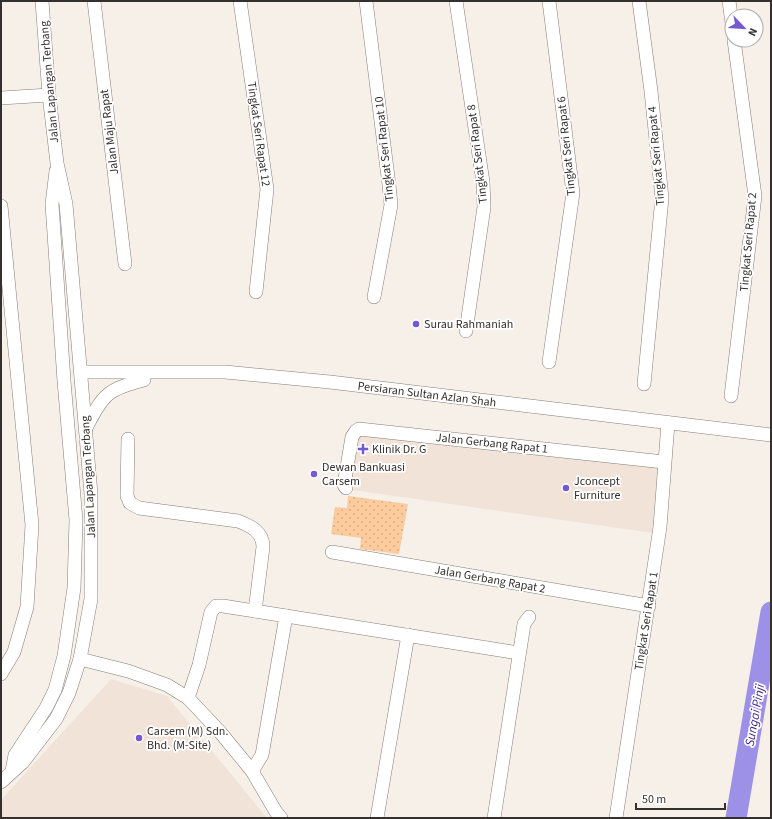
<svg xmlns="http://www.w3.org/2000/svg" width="772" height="819" font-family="'Source Sans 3',sans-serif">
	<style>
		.built { fill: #f1e3d7 }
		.grass { fill: url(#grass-dots) }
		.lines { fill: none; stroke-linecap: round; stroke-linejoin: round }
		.river { stroke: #9d90e7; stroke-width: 21 }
		.minor-casing { stroke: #857e78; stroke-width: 14 }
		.minor { stroke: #fff; stroke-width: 13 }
		.poi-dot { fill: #7459d3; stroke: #fff; stroke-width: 1.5 }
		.labels { text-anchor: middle; stroke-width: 3.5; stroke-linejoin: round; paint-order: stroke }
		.street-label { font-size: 12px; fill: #33302d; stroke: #fff }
		.poi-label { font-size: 12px; fill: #33302d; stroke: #fff; text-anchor: start }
		.water-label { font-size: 13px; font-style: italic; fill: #412488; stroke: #fff }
	</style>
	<defs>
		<pattern id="grass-dots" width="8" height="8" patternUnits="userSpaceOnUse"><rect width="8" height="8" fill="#fccb9e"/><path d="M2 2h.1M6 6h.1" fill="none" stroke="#d8af88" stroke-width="1.8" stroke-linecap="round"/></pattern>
	</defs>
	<rect width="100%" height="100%" fill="#f7f0e9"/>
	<g class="built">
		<path d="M355,427L672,468L660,534L346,489Z"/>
		<path d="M111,679L167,696L267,818H1V800Z"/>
	</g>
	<path class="grass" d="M348,496L408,504L399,554L360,549L361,538L331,534L335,507L347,508Z"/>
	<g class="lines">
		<path class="river" d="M736,818L771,612"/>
		<g class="minor-casing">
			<g id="minor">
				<path d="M94,1L125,264"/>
				<path d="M240,1L267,189L256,292"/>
				<path d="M366,1L389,185L391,205L374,297"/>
				<path d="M456,1L483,182L484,207L466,331"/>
				<path d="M549,1L573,193L549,362"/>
				<path d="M639,1L651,91L662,198L644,384"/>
				<path d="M729,1L732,23"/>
				<path d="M1,98L49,95"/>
				<path d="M1,206L32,525L27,607L14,652L1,674"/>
				<path d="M81,372H225L330,382L771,435"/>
				<path d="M731,396L755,196L734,40"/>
				<path d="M86,428C103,394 108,389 144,380"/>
				<path d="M128,439L127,496L130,503L139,508L238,521C251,526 263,532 263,547L255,611"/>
				<path d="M346,488L344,485L352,437L356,431L359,429L664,462"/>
				<path d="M332,552L649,606"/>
				<path d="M80,659L128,671L167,685L188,698L220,732L252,771L276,812L281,818"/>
				<path d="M188,698L199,665L211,612L216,606H223L519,653"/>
				<path d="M12,771L15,755L46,708L55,690L64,656L74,588L76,520L64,381L52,204L56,171"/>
				<path d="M252,771L262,755L286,616"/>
				<path d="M1,782L23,762L56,719L69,693L80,659L91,599V494L66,204L57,163L49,95L42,1"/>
				<path d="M377,818L408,635"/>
				<path d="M494,818L524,624L529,617"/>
				<path d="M616,818L660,527L668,423"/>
			</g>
		</g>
		<use href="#minor" class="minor"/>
	</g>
	<g class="poi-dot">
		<circle cx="416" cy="324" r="4"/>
		<path d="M361 443h4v4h4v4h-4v4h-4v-4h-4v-4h4z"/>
		<circle cx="314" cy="474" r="4"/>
		<circle cx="566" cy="488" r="4"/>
		<circle cx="139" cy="738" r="4"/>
	</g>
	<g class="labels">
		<g class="street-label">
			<text transform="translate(49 82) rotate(-95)" y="4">Jalan Lapangan Terbang</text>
			<text transform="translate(109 132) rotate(-97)" y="4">Jalan Maju Rapat</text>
			<text transform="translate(259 134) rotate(82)" y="4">Tingkat Seri Rapat 12</text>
			<text transform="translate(566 146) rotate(-96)" y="4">Tingkat Seri Rapat 6</text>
			<text transform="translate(384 149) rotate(-96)" y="4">Tingkat Seri Rapat 10</text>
			<text transform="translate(477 154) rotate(-97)" y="4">Tingkat Seri Rapat 8</text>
			<text transform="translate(656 156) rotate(-95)" y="4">Tingkat Seri Rapat 4</text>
			<text transform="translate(748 242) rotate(-85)" y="4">Tingkat Seri Rapat 2</text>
			<text transform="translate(427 394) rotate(7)" y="4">Persiaran Sultan Azlan Shah</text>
			<text transform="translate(492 443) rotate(6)" y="4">Jalan Gerbang Rapat 1</text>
			<text transform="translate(88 477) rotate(-93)" y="4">Jalan Lapangan Terbang</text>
			<text transform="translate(490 579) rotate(10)" y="4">Jalan Gerbang Rapat 2</text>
			<text transform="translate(646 621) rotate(-81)" y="4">Tingkat Seri Rapat 1</text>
		</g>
		<g class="poi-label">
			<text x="424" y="328">Surau Rahmaniah</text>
			<text x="372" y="453">Klinik Dr. G</text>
			<text x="322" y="471">Dewan Bankuasi<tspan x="322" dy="14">Carsem</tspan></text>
			<text x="574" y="485">Jconcept<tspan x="574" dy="14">Furniture</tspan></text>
			<text x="147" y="735">Carsem (M) Sdn.<tspan x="147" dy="14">Bhd. (M-Site)</tspan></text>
		</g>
		<g class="water-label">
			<text transform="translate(754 715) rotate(-80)" y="5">Sungai Pinji</text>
		</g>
	</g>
	<rect width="772" height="819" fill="none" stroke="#33302d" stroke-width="4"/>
	<g transform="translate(744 28) rotate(115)"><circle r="19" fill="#ffffff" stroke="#adacab"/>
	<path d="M0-3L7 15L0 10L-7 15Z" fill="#7459d3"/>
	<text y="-6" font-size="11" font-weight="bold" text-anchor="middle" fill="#33302d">N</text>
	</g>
	<path d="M636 803v6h89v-6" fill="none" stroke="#33302d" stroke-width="2"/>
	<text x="642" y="803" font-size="12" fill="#33302d" stroke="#ffffff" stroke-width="3" paint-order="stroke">50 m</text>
</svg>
